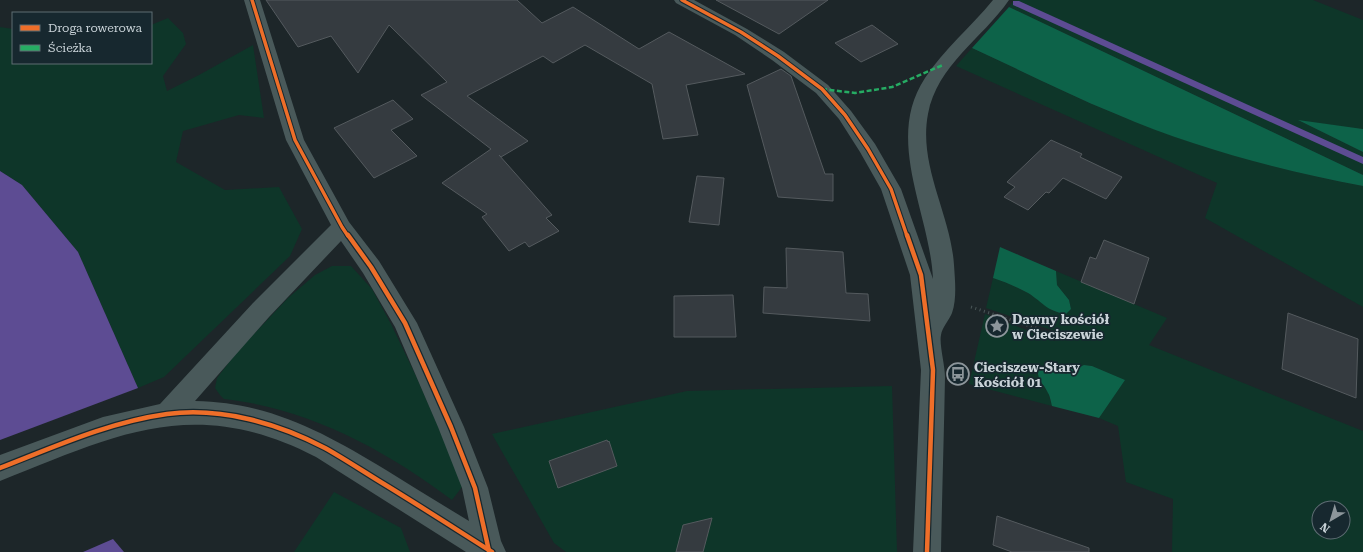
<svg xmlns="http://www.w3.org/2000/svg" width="1363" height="552" font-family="'Roboto Serif',serif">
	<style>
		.green { fill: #0e3629; fill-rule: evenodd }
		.forest { fill: #0d6349 }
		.water { fill: #5d4c93 }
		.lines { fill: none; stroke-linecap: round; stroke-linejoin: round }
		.stream { fill: #5d4c93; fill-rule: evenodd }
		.building { fill: #353b40; stroke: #545a5e }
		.path { stroke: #4b5758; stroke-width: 3; stroke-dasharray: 1 3.5; stroke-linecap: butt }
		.minor { fill: #49595a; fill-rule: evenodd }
		.quiet { stroke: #26ab63; stroke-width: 2.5; stroke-dasharray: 5 2.5; stroke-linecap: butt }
		.cycleway-far1-casing { stroke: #17282f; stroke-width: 5.5 }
		.cycleway-casing { stroke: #17282f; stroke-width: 7 }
		.cycleway-far1 { stroke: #ee6e29; stroke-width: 3.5 }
		.cycleway { stroke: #ee6e29; stroke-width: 4.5 }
		.labels { text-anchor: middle; stroke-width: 3.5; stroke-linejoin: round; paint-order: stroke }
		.poi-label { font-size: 13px; font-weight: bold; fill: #c9d3d8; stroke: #17282f; text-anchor: start }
	</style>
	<rect width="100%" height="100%" fill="#1d2629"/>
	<g class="green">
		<path d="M1014,0H1313L1363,20V129L1300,121L1363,152V175L1009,7Z"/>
		<path d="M168,18L183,33L186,44L163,76L167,91L199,75L253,45L264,118L239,115L183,131L176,162L225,190L279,187L302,229L290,256L164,377L138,388L78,252L22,185L0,171V27L13,29V63H151V25Z"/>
		<path d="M972,48C1020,70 1067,94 1116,114C1195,147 1279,170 1363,186V307L1205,218L1217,183L956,66Z"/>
		<path d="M332,266H351L372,289L391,324L416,376L459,474L462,487L452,500C386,450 308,408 224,399L220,395L215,388L217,378L236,353L288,298L315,275Z"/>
		<path d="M1056,271L1167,318L1149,345L1363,431V552H1172L1173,499L1126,482L1118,426L1099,418L1124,380L1092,366L1084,365L1076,368L1066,369L1052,366L1041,383L1048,392L1052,406L969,384L985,314L1055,341L1058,332L986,308L993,278C1005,282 1017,287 1028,293C1044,302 1046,311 1066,314L1071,309L1069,300L1057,285ZM1319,508H1343V532H1319Z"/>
		<path d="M892,386L897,552H566L554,543L492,434L687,391Z"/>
		<path d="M334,492L401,528L410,552H294Z"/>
	</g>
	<g class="forest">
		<path d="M1009,7L1363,175V186C1279,170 1195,148 1116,114C1067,94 1020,70 972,48Z"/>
		<path d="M1298,120L1363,129V152Z"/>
		<path d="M1000,247L1056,271L1057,285L1069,300L1071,309L1066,314C1046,311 1044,303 1028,293C1017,287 1005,282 993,278Z"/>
		<path d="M1084,365L1092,366L1125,380L1099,418L1052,406C1051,402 1050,396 1048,393C1044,383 1037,382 1038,368C1047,364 1055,368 1064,369C1071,370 1077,368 1084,365Z"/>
	</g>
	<g class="water">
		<path d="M0,171L22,185L78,252L138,388L0,440Z"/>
		<path d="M113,539L124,552H83Z"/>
	</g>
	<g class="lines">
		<path class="stream" d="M1013,1H1019L1363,157V164L1013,5Z"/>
	</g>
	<g class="building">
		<path d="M266,0H517L542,23L573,7L639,49L669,32L745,74L686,85L698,135L663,139L652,84L585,45L553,63L543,56L467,96L528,141L501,157L499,155L552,215L546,218L559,231L529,247L525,242L509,251L482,217L487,214L442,183L491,149L421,95L447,82L389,25L358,73L331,36L298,47Z"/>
		<path d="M716,0H828L779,34Z"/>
		<path d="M872,25L898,44L861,62L835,43Z"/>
		<path d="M781,69L791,76L825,174H833V201L778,197L747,85Z"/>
		<path d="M393,100L413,119L391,130L417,156L374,178L334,128Z"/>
		<path d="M1051,140L1082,154L1080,157L1122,177L1106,199L1063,178L1049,193L1046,192L1028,210L1004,197L1015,187L1007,182Z"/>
		<path d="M697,176L724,178L719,225L689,222Z"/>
		<path d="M1104,240L1149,258L1134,304L1081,282L1090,257L1096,259Z"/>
		<path d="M786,248L843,252L846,293L868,294L870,321L763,313L764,287L787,288Z"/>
		<path d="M733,295L736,337H674V296Z"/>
		<path d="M1288,313L1358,339L1356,398L1282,369Z"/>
		<path d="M607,440L608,442L609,441L617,466L558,488L549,461Z"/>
		<path d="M997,516L1089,548V552H1012L993,545Z"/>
		<path d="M712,518L703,552H676L683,525Z"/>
	</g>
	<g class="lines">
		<path class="path" d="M971,307L1036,328"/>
		<g class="minor">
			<path d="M244,0H260L304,140L349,222L379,261L417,323L464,427L488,488L501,541L506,552H466L316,457C194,394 116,435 0,481V455L103,417L160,404L253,303L331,225L286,140ZM341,241L363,273L395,327L438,427L462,488L469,521C441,504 413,487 386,470C325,433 268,402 195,401L269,317Z"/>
			<path d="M674,0H694L747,29L784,52L828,85L851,111L875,144L901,189L933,279C930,213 884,140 925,78C944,49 971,27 993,0H1009C982,39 937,65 928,114C918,166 951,215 954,265C955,281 957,298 952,313C949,320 942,328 941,335C939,344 945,365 945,377C944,435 942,494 941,552H913L921,370L910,275L881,189L860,152L839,119L816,93L772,60L735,35L676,3Z"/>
		</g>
		<path class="quiet" d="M822,89L855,93L892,87L943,65"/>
		<g class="cycleway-far1-casing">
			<g id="cycleway-far1">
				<path d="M252,0L295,140L342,227L348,236"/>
				<path d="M682,0L741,32L778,56L822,89L845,115L868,149L891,189L907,236"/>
			</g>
		</g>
		<g class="cycleway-casing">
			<g id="cycleway">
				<path d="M348,235L371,267L405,323L451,427L475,488L489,551"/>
				<path d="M907,235L921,275L933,370L927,552"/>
				<path d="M0,468C54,447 109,422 167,414C221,407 277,423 325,448C343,458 361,470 379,481C417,504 454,528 492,552"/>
			</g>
		</g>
		<use href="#cycleway-far1" class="cycleway-far1"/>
		<use href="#cycleway" class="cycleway"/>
	</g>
	<defs>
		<g id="sight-ring" transform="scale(1.15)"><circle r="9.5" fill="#17282f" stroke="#8d969b" stroke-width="1.5"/><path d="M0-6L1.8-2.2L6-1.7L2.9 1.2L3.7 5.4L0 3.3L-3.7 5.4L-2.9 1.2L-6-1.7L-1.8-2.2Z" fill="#8d969b"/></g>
		<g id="bus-ring" transform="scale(1.15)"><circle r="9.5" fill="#17282f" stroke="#8d969b" stroke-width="1.5"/><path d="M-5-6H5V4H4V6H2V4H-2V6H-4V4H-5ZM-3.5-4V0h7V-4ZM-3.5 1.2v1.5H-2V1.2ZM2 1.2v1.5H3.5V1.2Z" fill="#8d969b"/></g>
	</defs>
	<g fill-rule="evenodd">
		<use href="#sight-ring" x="997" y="326"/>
		<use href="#bus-ring" x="958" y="374"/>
	</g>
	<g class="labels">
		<g class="poi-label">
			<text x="1012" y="324">Dawny kościół<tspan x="1012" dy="15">w Cieciszewie</tspan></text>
			<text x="974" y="372">Cieciszew-Stary<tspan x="974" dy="15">Kościół 01</tspan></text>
		</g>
	</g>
	<rect x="12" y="12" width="140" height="52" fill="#17282f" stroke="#5e6c73"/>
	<rect x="20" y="25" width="20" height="6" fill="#ee6e29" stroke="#5e6c73"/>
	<text x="48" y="32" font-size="12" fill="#c9d3d8">Droga rowerowa</text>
	<rect x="20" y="45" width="20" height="6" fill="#26ab63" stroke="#5e6c73"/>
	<text x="48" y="52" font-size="12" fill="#c9d3d8">Ścieżka</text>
	<g transform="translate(1331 520) rotate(218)"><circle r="19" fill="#17282f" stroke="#5e6c73"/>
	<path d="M0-3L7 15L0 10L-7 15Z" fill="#8d969b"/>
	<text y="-6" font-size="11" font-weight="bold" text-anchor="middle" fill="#c9d3d8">N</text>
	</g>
</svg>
